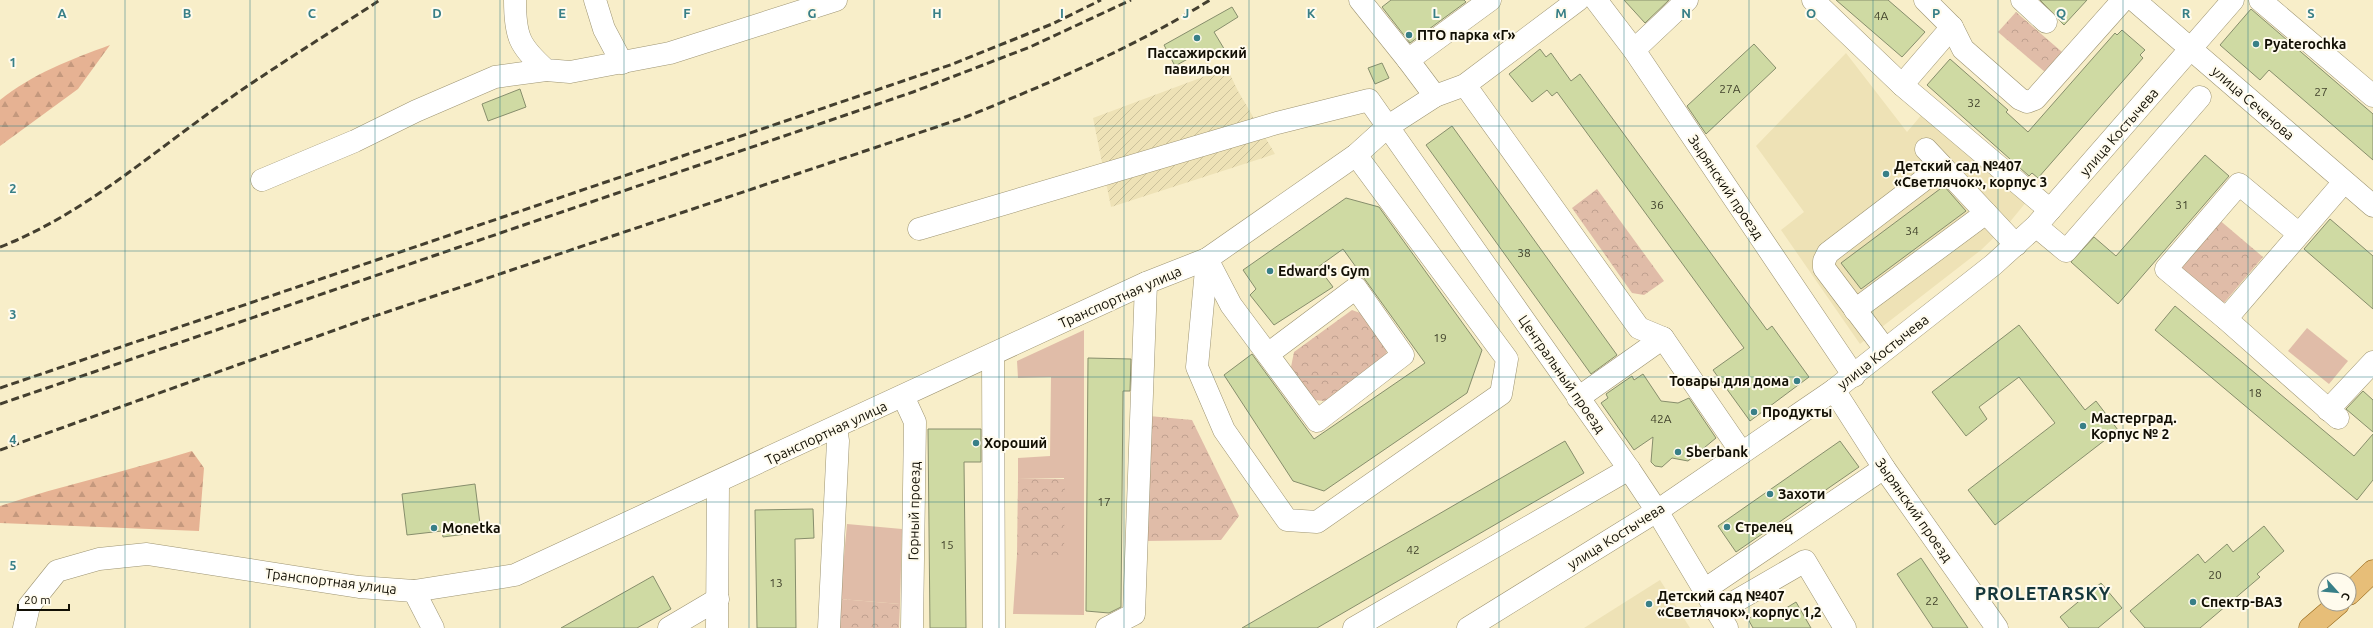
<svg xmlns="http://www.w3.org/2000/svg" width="2373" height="628" font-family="Ubuntu,sans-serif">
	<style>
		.built { fill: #eee2b6 }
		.industrial { fill: url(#industrial-furrows) }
		.green { fill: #e0bca8 }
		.forest { fill: url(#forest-firs) }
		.park { fill: url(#park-crowns) }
		.building { fill: #cfdaa3; stroke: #878e6c }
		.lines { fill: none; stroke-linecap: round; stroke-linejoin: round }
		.minor-casing { stroke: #9d9472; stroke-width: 23 }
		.major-casing { stroke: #926415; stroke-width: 23 }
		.minor { stroke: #fff; stroke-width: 22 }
		.major { stroke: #e7be78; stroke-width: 22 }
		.rail { stroke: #443f2f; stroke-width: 3; stroke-dasharray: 8 4; stroke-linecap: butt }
		.grid { fill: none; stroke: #387f87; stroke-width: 1; stroke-opacity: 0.55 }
		.poi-dot { fill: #387f87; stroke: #fffbed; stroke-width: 1.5 }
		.labels { text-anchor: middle; stroke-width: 4; stroke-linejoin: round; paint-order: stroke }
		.number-label { font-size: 12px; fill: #41422c }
		.poi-label { font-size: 14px; font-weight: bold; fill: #120f04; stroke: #fffbed; text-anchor: start }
		.street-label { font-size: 14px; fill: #120f04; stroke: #fffbed }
		.district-label { font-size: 18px; font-weight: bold; letter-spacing: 1px; fill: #15373b; stroke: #fffbed }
		.grid-label { font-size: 13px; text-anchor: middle; font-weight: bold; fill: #387f87; stroke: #fffbed; stroke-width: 4; stroke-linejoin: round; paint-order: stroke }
	</style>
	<defs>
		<pattern id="industrial-furrows" width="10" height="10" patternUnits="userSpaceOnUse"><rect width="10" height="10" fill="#eee2b6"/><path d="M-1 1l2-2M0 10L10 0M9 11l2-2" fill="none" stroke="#cbc19b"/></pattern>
		<pattern id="forest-firs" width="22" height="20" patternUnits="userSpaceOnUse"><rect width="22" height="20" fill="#e6b293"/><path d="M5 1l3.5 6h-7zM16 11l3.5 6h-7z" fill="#c4987d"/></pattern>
		<pattern id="park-crowns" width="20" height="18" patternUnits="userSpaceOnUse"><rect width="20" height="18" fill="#e0bca8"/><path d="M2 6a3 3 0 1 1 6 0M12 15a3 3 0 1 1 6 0" fill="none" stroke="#bfa08f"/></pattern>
	</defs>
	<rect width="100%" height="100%" fill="#f8eec9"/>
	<g class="built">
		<path d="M1846,53L1907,132L1924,112L2027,201L2009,223L1981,250L1860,344L1781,230L1804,212L1756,146Z"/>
		<path d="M1660,580L1690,628H1584Z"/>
	</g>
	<path class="industrial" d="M1227,68L1238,91L1275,154L1111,207L1093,118Z"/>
	<g class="green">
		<path d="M2307,328L2348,361L2329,384L2288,351Z"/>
		<path d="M1084,330V615L1013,614L1017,555H1064V478L1018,479V458L1050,456L1051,377L1018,378L1017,361Z"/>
		<path d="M847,524L902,529L900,604L840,599Z"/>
	</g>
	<g class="forest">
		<path d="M110,45L78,89L0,146V100C32,74 72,59 110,45Z"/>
		<path d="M192,451L204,468L199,531L0,523V506C63,485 128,471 192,451Z"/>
	</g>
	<g class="park">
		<path d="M2016,12L2062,52L2045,72L1998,32Z"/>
		<path d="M1597,189L1664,281L1644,295L1632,293L1572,208Z"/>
		<path d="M2217,218L2263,257L2223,304L2177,265Z"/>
		<path d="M1352,310L1363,314L1387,346L1386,362L1334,402L1314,400L1291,367L1294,352Z"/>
		<path d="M1149,416L1192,420L1239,516L1221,540L1146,541Z"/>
		<path d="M1018,479H1065L1064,556L1017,555Z"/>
		<path d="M840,599L900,604L899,628H838Z"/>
	</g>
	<g class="building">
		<path d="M1391,0H1464L1466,2L1410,43L1382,7Z"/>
		<path d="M1624,0H1669L1645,23Z"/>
		<path d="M1836,0H1888L1925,32L1902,57Z"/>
		<path d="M2040,0H2087L2064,25Z"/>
		<path d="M1232,7L1238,17L1214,32L1226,52L1210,60L1204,50L1175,66L1164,45Z"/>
		<path d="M2251,9L2373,114V160L2269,70L2260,80L2220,45Z"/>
		<path d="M2122,30L2145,50L2140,55L2143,58L2038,178L2032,173L2029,176L1927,85L1950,59L2008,110L2006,112L2028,132L2115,33L2117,35Z"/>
		<path d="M1754,44L1776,68L1706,134L1687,106Z"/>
		<path d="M1540,49L1546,57L1551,53L1571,81L1580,74L1767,330L1772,326L1809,377L1750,421L1713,370L1744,348L1557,92L1552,96L1547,90L1532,102L1509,74Z"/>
		<path d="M1382,63L1389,78L1375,84L1368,68Z"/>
		<path d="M520,89L526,107L488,121L482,104Z"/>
		<path d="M1452,126L1617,355L1591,374L1426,145Z"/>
		<path d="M2205,155L2229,176L2118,304L2071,262L2094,237L2116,256Z"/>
		<path d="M1944,186L1966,211L1861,289L1841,263Z"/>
		<path d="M1346,198L1379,207L1482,350L1467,393L1324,491L1293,481L1224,375L1252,354L1314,439L1425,363L1343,249L1318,267L1333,287L1274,325L1250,295L1256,289L1243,270Z"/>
		<path d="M2330,219L2373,256V309L2304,249Z"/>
		<path d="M2175,306L2354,456L2373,434V480L2357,500L2155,330Z"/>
		<path d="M2019,325L2085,410L2096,401L2118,430L1995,525L1968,490L2055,423L2019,377L1979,407L1987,419L1966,436L1932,392Z"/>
		<path d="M1088,358L1131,359L1130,391H1123L1121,607L1109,613L1086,611Z"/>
		<path d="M1643,374L1661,401L1678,403L1689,398L1716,438L1688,461L1672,458L1662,467L1655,466L1651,462L1653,437L1634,450L1601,403L1608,398L1606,394L1632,376L1634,380Z"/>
		<path d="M2363,391L2373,400V432L2346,409Z"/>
		<path d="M928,429H981V462H964L966,628H930Z"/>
		<path d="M1565,441L1584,473L1317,628H1242Z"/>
		<path d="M1840,441L1859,467L1736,552L1718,526Z"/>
		<path d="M475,484L481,532L443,537L442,531L407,535L402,494Z"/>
		<path d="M813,509L814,538L795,539L796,628H757L755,510Z"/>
		<path d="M2264,526L2284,551L2257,574L2260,577L2200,628H2145L2130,611L2198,554L2205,563L2227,544L2233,552Z"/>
		<path d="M1921,558L1968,628H1933L1897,574Z"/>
		<path d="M653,576L671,609L637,628H561Z"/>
		<path d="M2101,583L2122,608L2098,628H2069L2060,617Z"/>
		<path d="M1796,602L1811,628H1753L1748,619L1765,609L1770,618Z"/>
	</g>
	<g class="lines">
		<g class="minor-casing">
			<g id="minor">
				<path d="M515,0C515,36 519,46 546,70L570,72L670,53L836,0"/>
				<path d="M595,0L604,29L622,63"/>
				<path d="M1360,0L1408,60"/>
				<path d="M1596,0L1634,50L1854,376"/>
				<path d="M1813,0L1902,85"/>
				<path d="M1925,0L1952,27L1902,85L2050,210"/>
				<path d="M2022,0L2046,22"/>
				<path d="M2134,0L2373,206"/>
				<path d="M2260,0L2373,96"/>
				<path d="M1952,27L1963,49L2020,99L2027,102L2035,99L2123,0"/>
				<path d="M1634,50L1687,0"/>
				<path d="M1465,85L1639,328L1663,338"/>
				<path d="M1435,96L1408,60L1490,0"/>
				<path d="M1926,149L1942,166"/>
				<path d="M262,180L355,141L416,111L495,77L546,70"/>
				<path d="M2036,226L2066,251L2200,97"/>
				<path d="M919,229L1277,123L1369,100L1629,469L1657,511L1727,628"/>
				<path d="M2299,234L2239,184L2166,269L2226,319L2338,418"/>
				<path d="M1207,259L1197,367L1224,430L1287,520L1317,522L1501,394L1507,359L1356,155"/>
				<path d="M1207,259L1231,305L1317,421L1403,355L1356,288L1268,354"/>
				<path d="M1855,310L1986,213"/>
				<path d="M2226,319L2344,182"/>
				<path d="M1885,349L1824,268V261L1828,253L1942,166L2016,245"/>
				<path d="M993,355L994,628"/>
				<path d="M1834,390L1884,468L1997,628"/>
				<path d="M903,396L915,422L912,628"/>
				<path d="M1578,398L1663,338L1742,453"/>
				<path d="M2328,410L2373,362"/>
				<path d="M1704,590L1884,468"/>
				<path d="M414,591L433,628"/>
				<path d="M1717,612L1805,561L1845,628"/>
				<path d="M24,628L29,606L57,571L99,559L147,554L359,587L414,591L515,575L1146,283L1207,259L1356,155L1387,127L1435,96L1465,85L1578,0"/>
				<path d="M669,628L718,599"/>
				<path d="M717,628L718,483"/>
				<path d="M829,628L838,441L836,428"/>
				<path d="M1107,628L1134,614L1146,283"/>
				<path d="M1354,628L1629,469"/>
				<path d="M1468,628L1657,511L1834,390L1993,265L2036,226L2233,0"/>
			</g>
		</g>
		<g class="major-casing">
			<g id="major">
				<path d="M2349,594L2373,571"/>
				<path d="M2310,628L2338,604"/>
			</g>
		</g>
		<use href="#minor" class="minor"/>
		<use href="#major" class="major"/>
		<g class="rail">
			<path d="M0,247C80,216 147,157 216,108C269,70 325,36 380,0"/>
			<path d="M0,388L953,64L1052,24L1101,0"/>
			<path d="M0,404L913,92L1030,47L1131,0"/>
			<path d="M0,450L363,320L963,118C1048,84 1133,48 1210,0"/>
		</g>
	</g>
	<path class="grid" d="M125,0V628M250,0V628M375,0V628M500,0V628M624,0V628M749,0V628M874,0V628M999,0V628M1124,0V628M1249,0V628M1374,0V628M1499,0V628M1624,0V628M1749,0V628M1873,0V628M1998,0V628M2123,0V628M2248,0V628M0,126H2373M0,251H2373M0,377H2373M0,502H2373"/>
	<g class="poi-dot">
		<circle cx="1409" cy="35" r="4"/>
		<circle cx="1197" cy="38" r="4"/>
		<circle cx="2256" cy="44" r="4"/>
		<circle cx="1886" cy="174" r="4"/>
		<circle cx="1270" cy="271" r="4"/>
		<circle cx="1797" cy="381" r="4"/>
		<circle cx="1754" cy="412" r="4"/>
		<circle cx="2083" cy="426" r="4"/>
		<circle cx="976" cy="443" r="4"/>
		<circle cx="1678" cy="452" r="4"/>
		<circle cx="1770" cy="494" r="4"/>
		<circle cx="1727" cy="527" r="4"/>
		<circle cx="434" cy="528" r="4"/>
		<circle cx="2193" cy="602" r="4"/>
		<circle cx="1649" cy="604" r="4"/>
	</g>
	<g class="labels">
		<g class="number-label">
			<text x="1881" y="20">4А</text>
			<text x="1730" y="93">27А</text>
			<text x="2321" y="96">27</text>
			<text x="1974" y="107">32</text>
			<text x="1657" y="209">36</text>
			<text x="2182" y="209">31</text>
			<text x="1912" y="235">34</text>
			<text x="1524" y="257">38</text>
			<text x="1440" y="342">19</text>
			<text x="2255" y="397">18</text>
			<text x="1661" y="423">42А</text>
			<text x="1104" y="506">17</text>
			<text x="947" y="549">15</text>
			<text x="1413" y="554">42</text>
			<text x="2215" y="579">20</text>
			<text x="776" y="587">13</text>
			<text x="1932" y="605">22</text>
		</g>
		<g class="poi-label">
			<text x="1417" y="40">ПТО парка «Г»</text>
			<text x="2264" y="49">Pyaterochka</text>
			<text x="1197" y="58" text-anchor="middle">Пассажирский<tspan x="1197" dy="16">павильон</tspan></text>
			<text x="1894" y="171">Детский сад №407<tspan x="1894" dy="16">«Светлячок», корпус 3</tspan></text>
			<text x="1278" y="276">Edward's Gym</text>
			<text x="1789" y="386" text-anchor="end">Товары для дома</text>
			<text x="1762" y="417">Продукты</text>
			<text x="2091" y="423">Мастерград.<tspan x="2091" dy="16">Корпус № 2</tspan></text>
			<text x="984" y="448">Хороший</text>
			<text x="1686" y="457">Sberbank</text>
			<text x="1778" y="499">Захоти</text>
			<text x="1735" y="532">Стрелец</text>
			<text x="442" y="533">Monetka</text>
			<text x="1657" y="601">Детский сад №407<tspan x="1657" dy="16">«Светлячок», корпус 1,2</tspan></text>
			<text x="2201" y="607">Спектр-ВАЗ</text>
		</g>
		<g class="street-label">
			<text transform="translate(2253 103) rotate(41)" y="5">улица Сеченова</text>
			<text transform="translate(2119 132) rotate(-49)" y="5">улица Костычева</text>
			<text transform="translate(1726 187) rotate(56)" y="5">Зырянский проезд</text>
			<text transform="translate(1120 297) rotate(-24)" y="5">Транспортная улица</text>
			<text transform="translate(1883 352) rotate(-38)" y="5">улица Костычева</text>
			<text transform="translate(1562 374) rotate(55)" y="5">Центральный проезд</text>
			<text transform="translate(826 433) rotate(-25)" y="5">Транспортная улица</text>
			<text transform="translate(1914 510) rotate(55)" y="5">Зырянский проезд</text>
			<text transform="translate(914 511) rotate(-89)" y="5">Горный проезд</text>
			<text transform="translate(1616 536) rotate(-32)" y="5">улица Костычева</text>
			<text transform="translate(331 581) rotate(7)" y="5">Транспортная улица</text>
		</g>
		<g class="district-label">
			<text x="2043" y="600">PROLETARSKY</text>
		</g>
	</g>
	<g class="grid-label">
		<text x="62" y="18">A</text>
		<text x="187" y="18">B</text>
		<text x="312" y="18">C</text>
		<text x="437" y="18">D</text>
		<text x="562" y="18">E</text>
		<text x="687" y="18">F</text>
		<text x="812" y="18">G</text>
		<text x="937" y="18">H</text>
		<text x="1062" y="18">I</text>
		<text x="1186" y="18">J</text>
		<text x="1311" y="18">K</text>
		<text x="1436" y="18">L</text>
		<text x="1561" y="18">M</text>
		<text x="1686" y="18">N</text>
		<text x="1811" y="18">O</text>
		<text x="1936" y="18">P</text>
		<text x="2061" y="18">Q</text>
		<text x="2186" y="18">R</text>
		<text x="2311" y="18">S</text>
		<text x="13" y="67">1</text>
		<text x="13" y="193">2</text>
		<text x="13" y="319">3</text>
		<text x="13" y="444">4</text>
		<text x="13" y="570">5</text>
	</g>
	<g transform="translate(2337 592) rotate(117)"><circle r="19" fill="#fffbed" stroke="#a09d90"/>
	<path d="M0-3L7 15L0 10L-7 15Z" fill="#387f87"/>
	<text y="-6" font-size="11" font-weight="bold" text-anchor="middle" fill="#120f04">С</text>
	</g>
	<path d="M18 604v6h51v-6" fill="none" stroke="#120f04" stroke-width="2"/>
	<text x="24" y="604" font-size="12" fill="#120f04" stroke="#fffbed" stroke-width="3" paint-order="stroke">20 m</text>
</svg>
